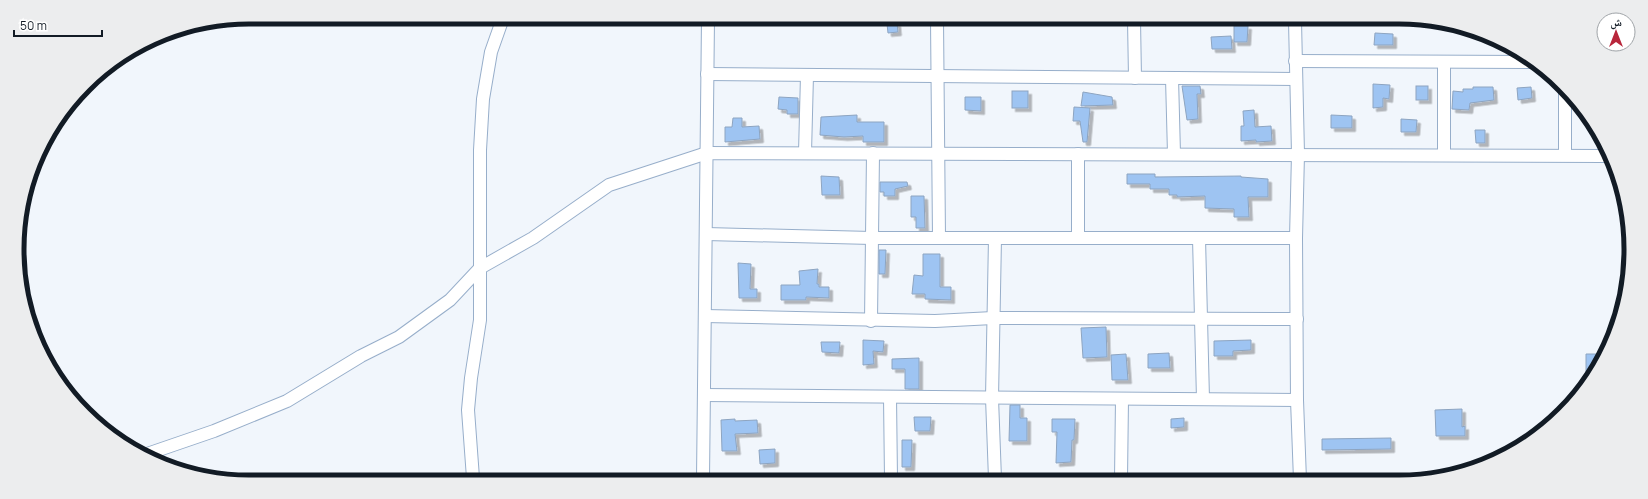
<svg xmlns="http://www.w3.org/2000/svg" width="1648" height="499" font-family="Manrope,'Noto Naskh Arabic',sans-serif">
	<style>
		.building { fill: #9ec4f2; stroke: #8da4c0; filter: url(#shadow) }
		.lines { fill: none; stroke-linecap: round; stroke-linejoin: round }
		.street-casing { stroke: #97aeca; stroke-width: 14 }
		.street { stroke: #fff; stroke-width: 12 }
		.rim { fill: none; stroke: #121b25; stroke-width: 5 }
	</style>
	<defs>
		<filter id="shadow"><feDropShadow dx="3.5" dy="3.5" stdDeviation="0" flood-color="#0004"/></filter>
	</defs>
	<rect width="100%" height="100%" fill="#f1f6fc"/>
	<g class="building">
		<path d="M897,23L898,32L888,33L887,24Z"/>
		<path d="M1234,26H1248L1247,42H1234Z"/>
		<path d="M1375,33L1393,34V45H1374Z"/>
		<path d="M1231,36L1232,49H1212L1211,37Z"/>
		<path d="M1373,84L1390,85L1389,99L1383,98V107L1373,108Z"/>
		<path d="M1182,86H1200L1201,94H1197L1198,119L1187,120Z"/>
		<rect x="1416" y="86" width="12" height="14"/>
		<path d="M1473,87H1493L1494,100L1470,103L1469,110L1452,109L1453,91L1463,92V89H1473Z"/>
		<path d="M1531,87L1532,98L1518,100L1517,88Z"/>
		<rect x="1012" y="91" width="16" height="17"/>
		<path d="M1083,92L1112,97L1113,105L1081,106Z"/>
		<path d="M779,97L798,98V114H787V110L778,109Z"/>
		<path d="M965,97H981V111L965,110Z"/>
		<path d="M1074,107L1090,108L1087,142H1083L1080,121H1073Z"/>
		<path d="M1254,110L1255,127L1271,126L1272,141L1256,142V140L1241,141V126H1244L1243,111Z"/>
		<path d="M857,115V122H884V142H863V136L844,137L820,135L821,117Z"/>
		<path d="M1331,115L1352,116V128H1331Z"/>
		<path d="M733,118H742V127L759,126L760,139L725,142V127H732Z"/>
		<path d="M1401,119L1417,120L1416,132H1401Z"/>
		<path d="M1475,130H1485V143H1476Z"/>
		<path d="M1127,174H1155V177L1241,176V177L1268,179V197H1248L1249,217H1234V209L1205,208V196L1177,197V195H1169V189H1150V184H1127Z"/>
		<path d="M821,176L839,177L840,195H822Z"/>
		<path d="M880,182H907L908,186L895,189V196H884V192H880Z"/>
		<path d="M911,196H924L925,228H916V217H911Z"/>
		<path d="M879,250H886L885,274H879Z"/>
		<path d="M923,254H940V287H951V300L925,299V294H912L914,275L923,276Z"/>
		<path d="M738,263L751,264L750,289H757V298H739Z"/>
		<path d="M818,269L817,284H819V287H829V298L806,297V300H781V285H800L799,271Z"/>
		<path d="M1106,327L1107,357L1083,358L1081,328Z"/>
		<path d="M863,340L884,341L883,352L873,351L874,364L863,365Z"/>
		<path d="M1251,340V350L1233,351V356H1214V341Z"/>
		<path d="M821,342H840L839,353L822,352Z"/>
		<path d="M1169,353L1170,368H1148V354Z"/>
		<path d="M1126,354L1128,380H1112L1111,355Z"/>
		<path d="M1586,354H1604L1600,366L1586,383Z"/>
		<path d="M919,358V389H905V369H892V359Z"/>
		<path d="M1010,405H1020V418H1027V441H1009Z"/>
		<path d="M1462,409V427L1465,426V436H1436L1435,410Z"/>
		<path d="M914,417H931L930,431H915Z"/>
		<path d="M1184,418V427L1171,428V419Z"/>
		<path d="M735,419V421L757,420L758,433L735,434L737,451H722L721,420Z"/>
		<path d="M1052,419H1075L1074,440H1072L1071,462L1056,463L1057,432H1052Z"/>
		<path d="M1391,438V449L1322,450V439Z"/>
		<path d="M902,440H912L911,467H902Z"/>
		<path d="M775,449V463L760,464L759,450Z"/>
	</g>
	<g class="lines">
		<g class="street-casing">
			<g id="street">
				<path d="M937,20L939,238"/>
				<path d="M1134,20L1135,78"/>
				<path d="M1295,21L1298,154L1296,238L1297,400L1300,480"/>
				<path d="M1295,61L1534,62"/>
				<path d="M707,74L1295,79"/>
				<path d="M1172,78L1174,154"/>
				<path d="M1565,94V155"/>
				<path d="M805,153L807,75"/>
				<path d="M1078,154V238"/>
				<path d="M1444,155V62"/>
				<path d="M706,234L872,238H1296"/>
				<path d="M1199,238L1203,399"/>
				<path d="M705,316L935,321L993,318L1297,319"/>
				<path d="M871,321L873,153"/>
				<path d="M704,395L1297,400"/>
				<path d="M890,397L891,479"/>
				<path d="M147,454L214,431L287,401L361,356L399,337L450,300L480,268L533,238L609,185L707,153L1606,156"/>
				<path d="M473,478L468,410L471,378L480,320V150L483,99L491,52L503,18"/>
				<path d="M703,479L708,19"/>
				<path d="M995,479L992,398L995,238"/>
				<path d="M1121,479L1122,399"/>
			</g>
		</g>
		<use href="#street" class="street"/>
	</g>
	<path d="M0 0H1648V499H0ZM249 24H1399A225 225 0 0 1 1624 249V250A225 225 0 0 1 1399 475H249A225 225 0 0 1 24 250V249A225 225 0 0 1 249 24Z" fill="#ecedee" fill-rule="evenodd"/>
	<path class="rim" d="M249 24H1399A225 225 0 0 1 1624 249V250A225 225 0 0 1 1399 475H249A225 225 0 0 1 24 250V249A225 225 0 0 1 249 24Z"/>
	<g transform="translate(1616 32)"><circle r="19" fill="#ffffff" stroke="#a0a4a8"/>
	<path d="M0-3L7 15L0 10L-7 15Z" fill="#b8263b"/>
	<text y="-6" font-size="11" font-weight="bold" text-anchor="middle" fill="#121b25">ش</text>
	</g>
	<path d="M14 30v6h88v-6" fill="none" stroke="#121b25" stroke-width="2"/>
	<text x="20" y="30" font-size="12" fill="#121b25" stroke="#ffffff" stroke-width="3" paint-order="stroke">50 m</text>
</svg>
